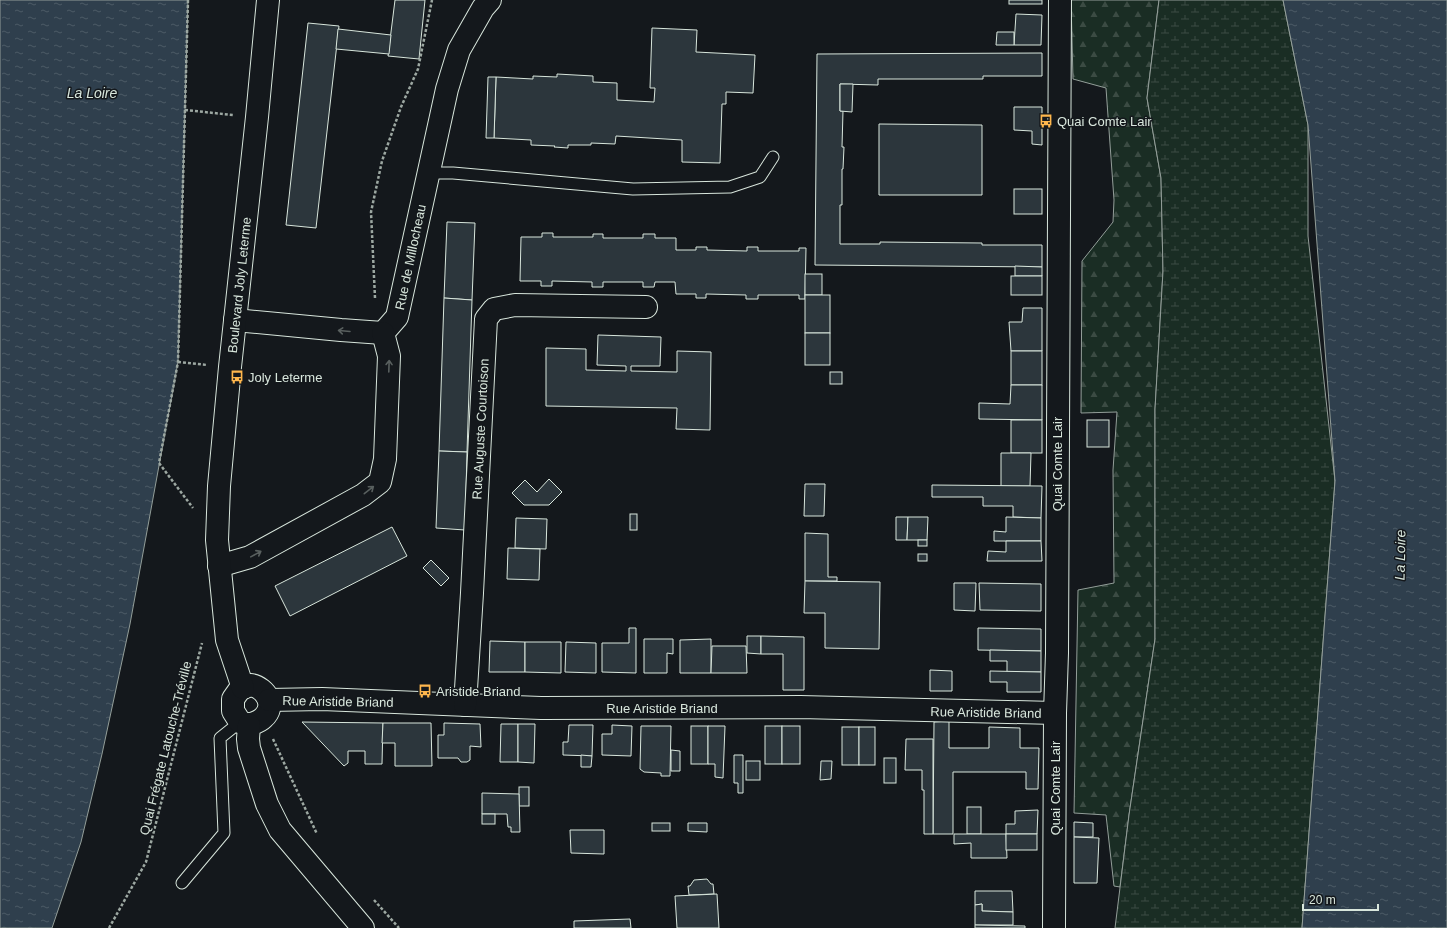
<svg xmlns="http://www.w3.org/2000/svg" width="1447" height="928" font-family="Arial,sans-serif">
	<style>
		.forest { fill: url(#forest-firs); stroke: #939e99 }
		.wetland { fill: url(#wetland-marsh); stroke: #939e99 }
		.water { fill: url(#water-ripples); stroke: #939e99 }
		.building { fill: #2c363c; stroke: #d8e6dc }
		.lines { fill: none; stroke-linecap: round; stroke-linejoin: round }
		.service-casing { stroke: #d8e6dc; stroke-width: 13 }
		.minor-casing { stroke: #d8e6dc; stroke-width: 24 }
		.path { stroke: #9da8a2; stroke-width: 2.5; stroke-dasharray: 3 2; stroke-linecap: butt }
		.service { stroke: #14181c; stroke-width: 11 }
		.minor { stroke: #14181c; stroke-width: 22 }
		.oneway { stroke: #59605f }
		.labels { text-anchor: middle; stroke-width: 3; stroke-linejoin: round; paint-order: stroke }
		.poi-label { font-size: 13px; fill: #d8e6dc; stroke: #14181c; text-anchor: start }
		.street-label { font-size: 13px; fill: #d8e6dc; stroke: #14181c }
		.water-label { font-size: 14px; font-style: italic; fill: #d8e6dc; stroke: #14181c }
	</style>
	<defs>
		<pattern id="forest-firs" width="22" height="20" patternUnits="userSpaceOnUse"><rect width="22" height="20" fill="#1a2d24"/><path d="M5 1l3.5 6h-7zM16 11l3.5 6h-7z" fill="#3b4b43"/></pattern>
		<pattern id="wetland-marsh" width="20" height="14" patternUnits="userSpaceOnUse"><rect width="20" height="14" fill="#1a2d24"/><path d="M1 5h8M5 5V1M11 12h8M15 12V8" fill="none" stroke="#3b4b43"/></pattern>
		<pattern id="water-ripples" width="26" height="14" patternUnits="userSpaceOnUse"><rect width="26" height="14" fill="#2f3f4d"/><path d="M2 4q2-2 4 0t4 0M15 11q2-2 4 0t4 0" fill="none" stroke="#4c5b66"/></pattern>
	</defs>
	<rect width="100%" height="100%" fill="#14181c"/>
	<path class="forest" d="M1071,0H1159L1147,98L1161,178L1163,271L1155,409V639L1129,815L1120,887L1114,886L1106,815L1074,813L1078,590L1114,583L1113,470L1117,412L1081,413L1082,261L1113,222L1114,200L1106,88L1073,79Z"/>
	<path class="wetland" d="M1159,0H1283L1308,125V236L1335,481L1302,928H1115L1129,815L1155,639V409L1163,271L1161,178L1147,98Z"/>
	<g class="water">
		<path d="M0,0H188L178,362L130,624L102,754L81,842L52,928H0Z"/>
		<path d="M1283,0H1447V928H1302L1335,481L1308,125Z"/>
	</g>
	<g class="building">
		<path d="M395,0H425L419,59L388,56Z"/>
		<rect x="1009" y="0" width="33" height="4"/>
		<path d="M1016,14L1042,15L1041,45H1014Z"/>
		<path d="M308,23L339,26L316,228L286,225Z"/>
		<path d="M652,28L697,30L696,52L755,55L753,93L726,92V104H722L720,163L682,162V140L616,136L615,144L591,143V145H568V148L554,147L555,146L531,145V140L494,138L496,77L533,79V76L557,77V74L593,76V82L617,83V100L654,102L655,88H650Z"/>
		<path d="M338,29L391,35L389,54L336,49Z"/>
		<path d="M997,32H1014V45H996Z"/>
		<path d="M1042,53V76H983V79H878V85L840,84V111H843L842,147H844L843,169H842V205H840V244H880V242L982,243V245H1042V267L815,265L817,54Z"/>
		<path d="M488,77H496L494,138H486Z"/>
		<path d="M840,84H853L852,112L840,111Z"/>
		<path d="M1014,107H1042V145L1032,144V131L1014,130Z"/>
		<path d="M879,124L982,125V195H879Z"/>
		<rect x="1014" y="189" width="28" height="25"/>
		<path d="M447,222L475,223L472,300L444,298Z"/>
		<path d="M542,233H553V237H593V234H603V238H643V234H655V238H676V250H696V247H707V250L747,251V247H758V251H799V248H806L805,299H799V295H758V299H746V295L706,294V298H696V294H676L675,282H655L654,287H643V282H603V287H592V282L552,281V286H541V281H520L521,237H542Z"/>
		<path d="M1015,266L1042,267V276H1015Z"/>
		<rect x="805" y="274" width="17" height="21"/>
		<rect x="1011" y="276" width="31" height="19"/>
		<rect x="805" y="295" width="25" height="38"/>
		<path d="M444,298L472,300L467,452L439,451Z"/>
		<path d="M1023,308H1042V351H1011L1009,322H1022Z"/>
		<rect x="805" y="333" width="25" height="32"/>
		<path d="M598,335L661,337L660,366H631V371L677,372V351L711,352L710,430L676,429L677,408L546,406V348L586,349V370L626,371V366L597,365Z"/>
		<rect x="1011" y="351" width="31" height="34"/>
		<rect x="830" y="372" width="12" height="12"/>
		<path d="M1011,385H1042V420L979,419V403L1010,404Z"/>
		<rect x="1011" y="420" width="31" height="33"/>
		<rect x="1087" y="420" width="22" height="27"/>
		<path d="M439,451L467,452L465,530L436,528Z"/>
		<path d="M1001,453H1031L1030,486H1001Z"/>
		<path d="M549,479L562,492L549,505H524L512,493L525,480L537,492Z"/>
		<path d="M805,484H825L824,516H804Z"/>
		<path d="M932,485L1042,486L1041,518L1013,517V506H983V497H932Z"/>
		<rect x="630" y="514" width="7" height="16"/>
		<path d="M896,517H908L907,540H896Z"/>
		<path d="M908,517H928L927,540H907Z"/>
		<path d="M1006,517L1041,518V541H994V531L1006,532Z"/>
		<path d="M516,518L547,519L546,549L515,548Z"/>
		<path d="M392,527L407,556L290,616L275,586Z"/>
		<path d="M805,533L828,534V577H837V581H805Z"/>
		<rect x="918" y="540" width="9" height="6"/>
		<path d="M1006,541H1041L1042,561H987L988,551L1006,552Z"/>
		<path d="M508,548L540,549L539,580L507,579Z"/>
		<rect x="918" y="554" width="9" height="7"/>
		<path d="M431,560L449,578L441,586L423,568Z"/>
		<path d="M805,581L880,582L879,649L825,648V613H804Z"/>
		<path d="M954,583H976L975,611L954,610Z"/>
		<path d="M979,583L1041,584V611L980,610Z"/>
		<path d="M629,628H636V673L602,672V643H629Z"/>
		<path d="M978,628L1041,629V651L978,650Z"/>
		<path d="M747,636H761V654L747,653Z"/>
		<path d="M761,636L804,637V690H783V654H761Z"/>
		<path d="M644,639H673V654L667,653V673H644Z"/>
		<path d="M711,639V673H680V640Z"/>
		<path d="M490,641L525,642V672H489Z"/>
		<path d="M525,642H561V673L525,672Z"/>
		<path d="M566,642L596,643V673L565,672Z"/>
		<path d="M712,646H746L747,673H711Z"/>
		<path d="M990,650L1041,651V672H1007V661H990Z"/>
		<path d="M930,670L952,671V691H930Z"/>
		<path d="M990,671L1041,672V692H1007V682H990Z"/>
		<path d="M949,721V748H989V727L1020,728V748H1039L1038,789H1026V772H953V834H933L934,722Z"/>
		<path d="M302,722L383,723L382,764H365V751H348V763L344,766Z"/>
		<path d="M383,723H431L432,766H395V743H382Z"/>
		<path d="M444,723L480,724L481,747L470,746V760L467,762H461L458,758H438V735H444Z"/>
		<path d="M501,724H518V762H500Z"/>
		<path d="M518,724H535L534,763L518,762Z"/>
		<path d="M569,725H593L592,756L563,755V742H568Z"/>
		<path d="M612,725L632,726L631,756L602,755V734H612Z"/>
		<path d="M641,726H671L670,776H661V773L644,772L640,769Z"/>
		<rect x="691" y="726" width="17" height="38"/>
		<path d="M708,726H725L723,778L715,777V764H708Z"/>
		<rect x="765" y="726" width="17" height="38"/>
		<rect x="782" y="726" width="18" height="38"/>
		<rect x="842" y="727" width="17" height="38"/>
		<rect x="859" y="727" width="16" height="38"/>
		<path d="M906,739H933V834H924V790H922V770H905Z"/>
		<path d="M671,750L680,751V771H671Z"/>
		<path d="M581,755L592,756L591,767H581Z"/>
		<path d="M734,755H743V793H738V783H734Z"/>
		<rect x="884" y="758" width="12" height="25"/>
		<rect x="746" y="761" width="14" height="19"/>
		<path d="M821,761H832L831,779L820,780Z"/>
		<rect x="519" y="787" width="10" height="19"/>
		<path d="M482,793L519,794L520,832H511V827H508L507,814H482Z"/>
		<rect x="967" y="807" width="14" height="27"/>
		<path d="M1038,810L1037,834H1006V824H1015V811Z"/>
		<rect x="482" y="814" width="13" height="10"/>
		<path d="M1074,822L1093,823V837H1074Z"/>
		<rect x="652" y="823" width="18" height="8"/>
		<path d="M688,823H707V832L688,831Z"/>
		<path d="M570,830H604V854L571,853Z"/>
		<path d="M954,834H1006L1007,858H971V843L954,844Z"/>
		<rect x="1006" y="834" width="31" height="16"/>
		<path d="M1074,837L1099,838L1097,883H1074Z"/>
		<path d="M707,879L711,884H713L714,894L689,895L688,886H690L694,880Z"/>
		<path d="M975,891H1012L1013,912L982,911V904L975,905Z"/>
		<path d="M717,894L719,928H677L675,896Z"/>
		<path d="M982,904V911L1013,912V925H975V905Z"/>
		<path d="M630,919L631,928H574V921Z"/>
		<path d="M975,925L1025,926V928H975Z"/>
	</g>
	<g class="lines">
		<g class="service-casing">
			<g id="service">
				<path d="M429,173H453L633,189L730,187L760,177L773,157"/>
				<path d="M182,883L224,833L220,738L240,722"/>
			</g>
		</g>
		<g class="minor-casing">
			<g id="minor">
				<path d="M235,320L341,330L383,333"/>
				<path d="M383,333L397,317L447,89L459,50L483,8L490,0"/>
				<path d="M219,566L250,557L363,495L380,482L385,459L389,356L383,333"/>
				<path d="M251,685C266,688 277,706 263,718C259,722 254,723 249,725L240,722L233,711V699L240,689Z"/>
				<path d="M243,688L227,640L217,540L219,486L230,367L257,117L268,0"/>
				<path d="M269,700L322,699L541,708L800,707L1055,713"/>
				<path d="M465,705L472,593L486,319L494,309L515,305L646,307"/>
				<path d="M249,725L248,739L249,748L267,804L280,830L363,928"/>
				<path d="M1054,928L1055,713L1057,653L1060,0"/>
			</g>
		</g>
		<g class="path">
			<path d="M188,0L178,362L159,463L193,508"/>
			<path d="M185,110L233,115"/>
			<path d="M375,298L371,212L382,161L401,107L418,69L432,0"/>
			<path d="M178,362L207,365"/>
			<path d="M273,739L317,834"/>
			<path d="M374,900L399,928"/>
			<path d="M109,928L146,862L202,643"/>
		</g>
		<use href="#service" class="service"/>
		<use href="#minor" class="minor"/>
	</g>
	<defs><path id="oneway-shaft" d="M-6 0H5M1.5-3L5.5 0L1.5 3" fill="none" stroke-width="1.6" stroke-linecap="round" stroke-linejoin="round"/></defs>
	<g class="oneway">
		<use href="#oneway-shaft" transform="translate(344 331) rotate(-175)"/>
		<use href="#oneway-shaft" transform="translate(389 366) rotate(-88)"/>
		<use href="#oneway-shaft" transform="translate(369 490) rotate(-38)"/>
		<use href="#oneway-shaft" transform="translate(256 554) rotate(-29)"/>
	</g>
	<defs>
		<g id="bus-bare" transform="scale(1.08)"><path d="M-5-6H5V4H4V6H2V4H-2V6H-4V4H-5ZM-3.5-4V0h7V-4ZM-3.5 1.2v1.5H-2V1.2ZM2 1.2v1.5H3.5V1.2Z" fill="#ffb74d" stroke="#14181c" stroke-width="2.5" paint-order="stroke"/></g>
	</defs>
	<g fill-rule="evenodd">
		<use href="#bus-bare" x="1046" y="121"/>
		<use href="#bus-bare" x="237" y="377"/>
		<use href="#bus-bare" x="425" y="691"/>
	</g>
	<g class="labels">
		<g class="poi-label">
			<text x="1057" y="126">Quai Comte Lair</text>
			<text x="248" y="382">Joly Leterme</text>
			<text x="436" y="696">Aristide Briand</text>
		</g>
		<g class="street-label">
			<text transform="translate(410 257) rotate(-78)" y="5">Rue de Millocheau</text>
			<text transform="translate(239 285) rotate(-84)" y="5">Boulevard Joly Leterme</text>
			<text transform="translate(480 429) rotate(-87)" y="5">Rue Auguste Courtoison</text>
			<text transform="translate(1057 464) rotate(-90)" y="5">Quai Comte Lair</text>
			<text transform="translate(338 701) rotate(1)" y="5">Rue Aristide Briand</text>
			<text x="662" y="713">Rue Aristide Briand</text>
			<text transform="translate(986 712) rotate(1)" y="5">Rue Aristide Briand</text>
			<text transform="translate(165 748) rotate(-76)" y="5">Quai Frégate Latouche-Tréville</text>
			<text transform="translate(1055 788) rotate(-90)" y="5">Quai Comte Lair</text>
		</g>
		<g class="water-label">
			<text x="92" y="98">La Loire</text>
			<text transform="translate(1400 555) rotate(-89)" y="5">La Loire</text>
		</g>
	</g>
	<path d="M1303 904v6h75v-6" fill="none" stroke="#d8e6dc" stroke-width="2"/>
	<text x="1309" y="904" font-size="12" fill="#d8e6dc" stroke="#14181c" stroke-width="3" paint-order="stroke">20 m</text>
</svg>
